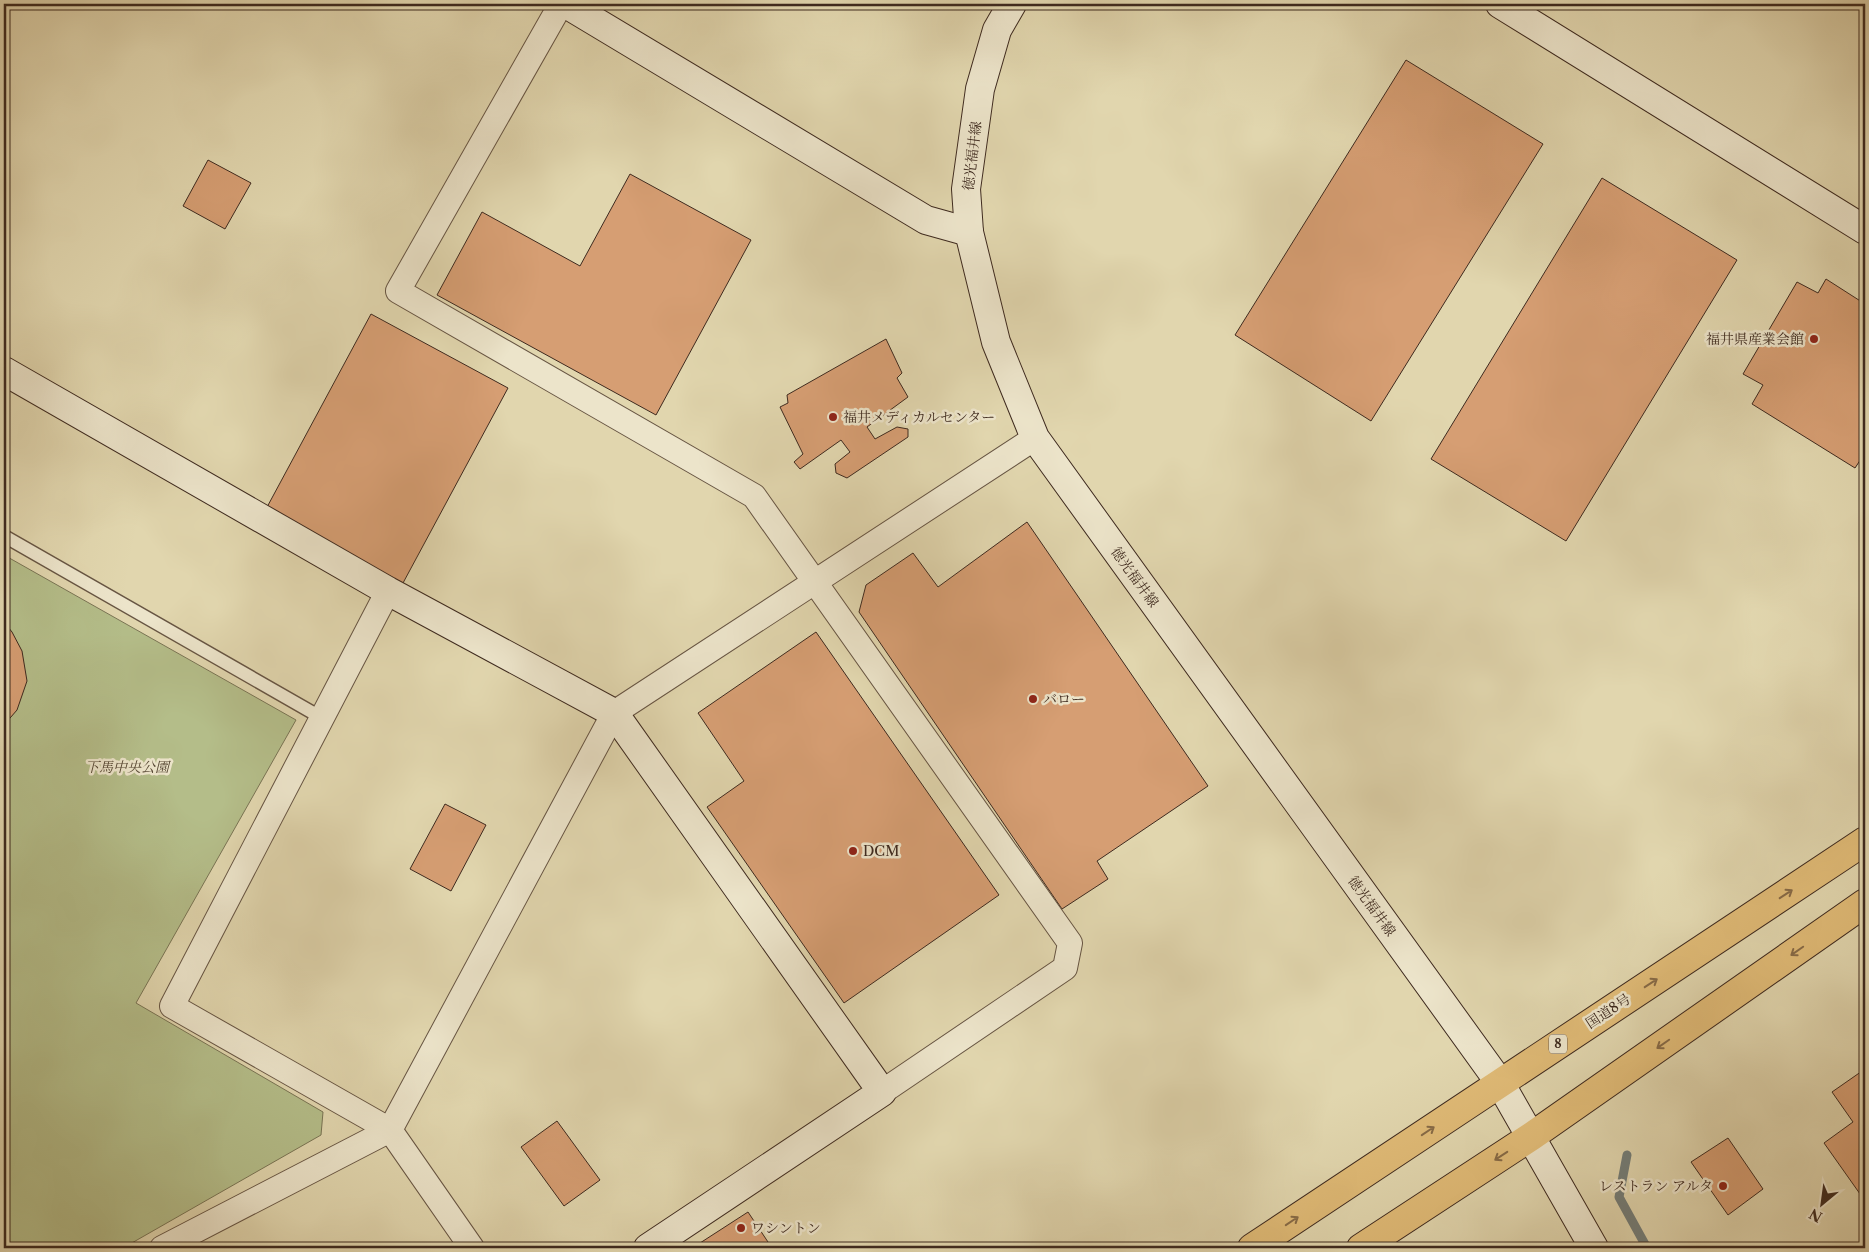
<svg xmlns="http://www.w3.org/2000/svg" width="1869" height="1252" font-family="'Libre Caslon Text','Noto Serif JP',serif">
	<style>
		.green { fill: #b4bd89; stroke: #797454 }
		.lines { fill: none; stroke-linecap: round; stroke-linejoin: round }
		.stream { stroke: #747e79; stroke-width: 9 }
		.building { fill: #d69e73; stroke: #3e2a1f }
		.lane-casing { stroke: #675543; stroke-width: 15 }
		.street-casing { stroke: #675543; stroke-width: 26 }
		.secondary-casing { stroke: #3e2a1f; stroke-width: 30 }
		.highway-casing { stroke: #3e2a1f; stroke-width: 30 }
		.lane { stroke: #ece4ca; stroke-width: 12 }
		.street { stroke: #ece4ca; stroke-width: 24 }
		.secondary { stroke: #ece4ca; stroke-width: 28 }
		.highway { stroke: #e0bb77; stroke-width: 28 }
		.oneway { stroke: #876b47 }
		.poi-dot { fill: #8f2418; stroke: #ece4ca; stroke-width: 2 }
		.labels { text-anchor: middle; stroke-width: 5; stroke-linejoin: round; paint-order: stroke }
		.shield { fill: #ece4ca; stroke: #726252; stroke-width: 1 }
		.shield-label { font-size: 12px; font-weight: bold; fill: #3e2a1f }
		.street-label { font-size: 14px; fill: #3e2a1f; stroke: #ece4ca }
		.poi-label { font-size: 14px; fill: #3e2a1f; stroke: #ece4ca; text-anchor: start }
		.park-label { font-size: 14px; font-style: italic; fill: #564734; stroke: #ece4ca }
	</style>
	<rect width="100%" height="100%" fill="#e1d6ae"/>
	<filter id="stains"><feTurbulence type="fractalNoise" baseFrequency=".004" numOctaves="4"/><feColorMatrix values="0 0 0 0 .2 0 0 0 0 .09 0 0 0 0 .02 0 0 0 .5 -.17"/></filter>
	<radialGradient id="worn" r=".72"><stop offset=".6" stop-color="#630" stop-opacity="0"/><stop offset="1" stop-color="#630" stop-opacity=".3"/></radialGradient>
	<path class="green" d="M4,555L296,720L136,1003L323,1112L321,1135L123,1248H4Z"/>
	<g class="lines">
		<path class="stream" d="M1627,1155L1619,1197L1647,1248"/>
	</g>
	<g class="building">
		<path d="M1406,60L1543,144L1371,421L1235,335Z"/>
		<path d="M208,160L251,183L225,229L183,206Z"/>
		<path d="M630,174L751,240L656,415L437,295L482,212L580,266Z"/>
		<path d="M1602,178L1737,260L1566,541L1431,459Z"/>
		<path d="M1826,279L1865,304V453L1855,468L1752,404L1763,385L1743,374L1797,282L1818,293Z"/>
		<path d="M371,314L508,388L403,583L266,509Z"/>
		<path d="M886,339L902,373L897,378L908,397L867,427L875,439L897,427L908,429V437L847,478L836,473L835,464L850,452L841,440L800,469L794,462L803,454L780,407L788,403L787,395Z"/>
		<path d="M1027,522L1208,786L1097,861L1108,879L1062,909L859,612L866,585L913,553L938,587Z"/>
		<path d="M4,622L12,632L22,651L27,681L17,710L4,725Z"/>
		<path d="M816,632L999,895L844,1003L707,807L744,781L698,713Z"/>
		<path d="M445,804L486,825L451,891L410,869Z"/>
		<path d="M1865,1069V1201L1824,1143L1853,1122L1832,1092Z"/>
		<path d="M557,1121L600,1180L564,1206L521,1147Z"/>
		<path d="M1728,1138L1763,1189L1728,1215L1691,1162Z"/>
		<path d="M748,1212L772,1248H703L700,1243Z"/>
	</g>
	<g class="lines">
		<g class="lane-casing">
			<path id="lane" d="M4,536L322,718"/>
		</g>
		<g class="street-casing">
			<g id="street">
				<path d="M561,4L398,291L754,496L1070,943L1065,968L882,1092"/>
				<path d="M388,591L172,1006L390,1130L472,1248"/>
				<path d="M162,1248L390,1130L614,713L1035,438"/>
			</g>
		</g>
		<g class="secondary-casing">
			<g id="secondary">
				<path d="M566,4L926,220L969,232"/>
				<path d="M1012,4L997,30L980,89L966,189L969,232L996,342L1035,438L1500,1083L1594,1248"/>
				<path d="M1500,4L1865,230"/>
				<path d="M4,371L388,591L614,713L882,1092L648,1248"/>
			</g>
		</g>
		<g class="highway-casing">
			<g id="highway">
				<path d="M1252,1248L1865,841"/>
				<path d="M1361,1248L1532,1136L1865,903"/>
			</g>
		</g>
		<use href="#lane" class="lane"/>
		<use href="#street" class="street"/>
		<use href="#secondary" class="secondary"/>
		<use href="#highway" class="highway"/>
	</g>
	<defs><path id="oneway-shaft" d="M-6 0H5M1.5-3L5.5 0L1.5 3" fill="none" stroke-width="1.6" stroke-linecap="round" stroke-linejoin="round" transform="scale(1.25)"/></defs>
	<g class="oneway">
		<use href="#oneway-shaft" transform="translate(1786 894) rotate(-33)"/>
		<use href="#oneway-shaft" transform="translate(1797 951) rotate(145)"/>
		<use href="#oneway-shaft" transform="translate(1651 983) rotate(-33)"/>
		<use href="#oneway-shaft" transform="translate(1663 1044) rotate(145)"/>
		<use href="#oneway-shaft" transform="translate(1428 1131) rotate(-34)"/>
		<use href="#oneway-shaft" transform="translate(1501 1156) rotate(147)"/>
		<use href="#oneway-shaft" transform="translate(1292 1221) rotate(-34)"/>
	</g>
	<g class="poi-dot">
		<circle cx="1814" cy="339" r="5"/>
		<circle cx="833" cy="417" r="5"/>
		<circle cx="1033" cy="699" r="5"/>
		<circle cx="853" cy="851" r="5"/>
		<circle cx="1723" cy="1186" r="5"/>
		<circle cx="741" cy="1228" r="5"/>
	</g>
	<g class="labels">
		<rect class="shield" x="1549" y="1034.5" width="18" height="19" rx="4"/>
		<g class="shield-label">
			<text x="1558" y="1048">8</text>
		</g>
		<g class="street-label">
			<text transform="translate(972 156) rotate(-83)" y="5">徳光福井線</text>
			<text transform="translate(1135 577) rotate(54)" y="5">徳光福井線</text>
			<text transform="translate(1372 906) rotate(54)" y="5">徳光福井線</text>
			<text transform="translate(1608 1011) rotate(-33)" y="5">国道8号</text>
		</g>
		<g class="poi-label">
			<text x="1804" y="344" text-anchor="end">福井県産業会館</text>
			<text x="843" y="422">福井メディカルセンター</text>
			<text x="1043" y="704">バロー</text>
			<text x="863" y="856">DCM</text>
			<text x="1713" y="1191" text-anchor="end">レストラン アルタ</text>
			<text x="751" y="1233">ワシントン</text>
		</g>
		<g class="park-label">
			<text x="127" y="772">下馬中央公園</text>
		</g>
	</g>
	<rect width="1869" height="1252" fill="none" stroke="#e1d6ae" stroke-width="20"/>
	<rect x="5" y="5" width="1859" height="1242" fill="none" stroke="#3e2a1f" stroke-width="2.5"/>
	<rect x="10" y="10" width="1849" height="1232" fill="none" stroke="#3e2a1f"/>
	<g transform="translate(1822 1204) rotate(209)" stroke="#ece4ca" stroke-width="4" paint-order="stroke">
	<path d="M0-4L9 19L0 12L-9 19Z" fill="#3e2a1f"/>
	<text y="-8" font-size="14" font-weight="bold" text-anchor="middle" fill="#3e2a1f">N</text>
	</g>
	<rect width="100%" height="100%" filter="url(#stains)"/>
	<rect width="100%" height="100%" fill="url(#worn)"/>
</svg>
